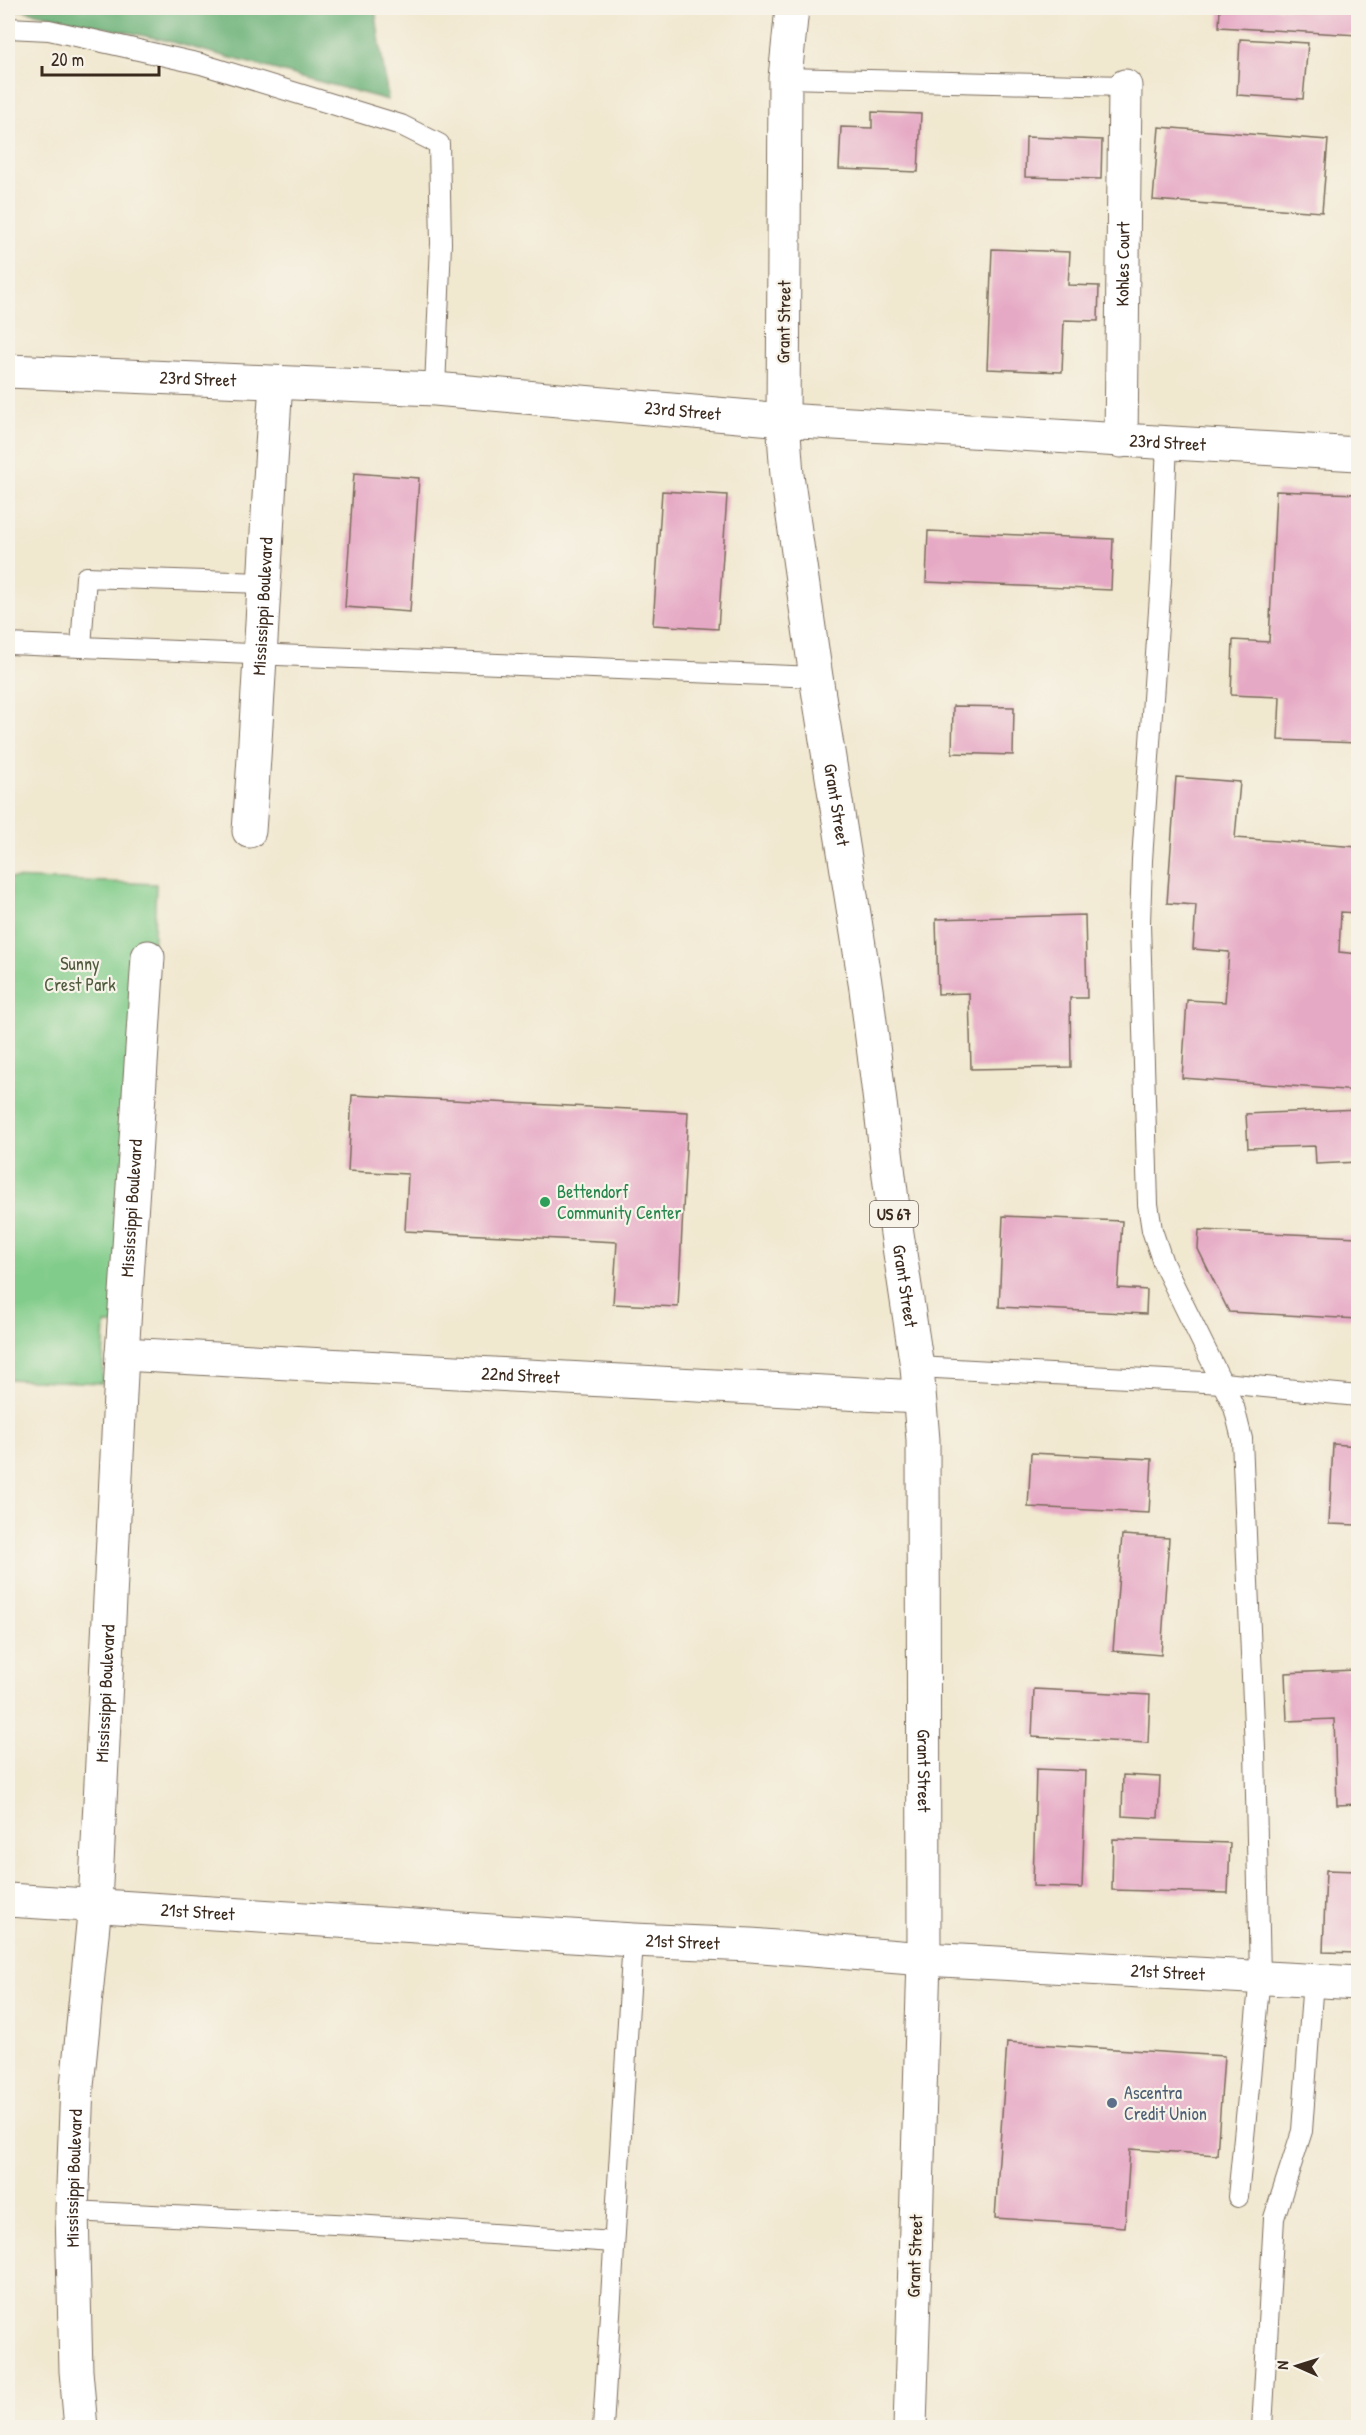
<svg xmlns="http://www.w3.org/2000/svg" width="1366" height="2435" font-family="'Patrick Hand',sans-serif">
	<style>
		.green { fill: #81cc8a; stroke: #5e7b54; stroke-width: 1.5 }
		.forest { fill: #68b076; stroke: #526d4a; stroke-width: 1.5 }
		.building { fill: #e6a9c5 }
		.lines { fill: none; stroke-linecap: round; stroke-linejoin: round }
		.service-casing { stroke: #7b6c5c; stroke-width: 22 }
		.minor-casing { stroke: #7b6c5c; stroke-width: 35 }
		.tertiary-casing { stroke: #7b6c5c; stroke-width: 35 }
		.primary-casing { stroke: #7b6c5c; stroke-width: 35 }
		.service { stroke: #fff; stroke-width: 20 }
		.minor { stroke: #fff; stroke-width: 33 }
		.tertiary { stroke: #fff; stroke-width: 33 }
		.primary { stroke: #fff; stroke-width: 33 }
		.leisure-dot { fill: #2e9e5b; stroke: #f7f3e8; stroke-width: 2 }
		.service-dot { fill: #5c6f8a; stroke: #f7f3e8; stroke-width: 2 }
		.labels { text-anchor: middle; stroke-width: 4.5; stroke-linejoin: round; paint-order: stroke }
		.shield { fill: #f7f3e8; stroke: #73665b; stroke-width: 1.5 }
		.shield-label { font-size: 16px; font-weight: bold; fill: #3b2a1e }
		.street-label { font-size: 18px; fill: #3b2a1e; stroke: #f7f3e8 }
		.park-label { font-size: 18px; fill: #505b3e; stroke: #f7f3e8 }
		.leisure-label { font-size: 18px; fill: #27864d; stroke: #f7f3e8; text-anchor: start }
		.service-label { font-size: 18px; fill: #4e5e75; stroke: #f7f3e8; text-anchor: start }
	</style>
	<rect width="100%" height="100%" fill="#f7f3e8"/>
	<filter id="ink" filterUnits="userSpaceOnUse"><feTurbulence type="fractalNoise" baseFrequency=".0167" numOctaves="2"/><feDisplacementMap in="SourceGraphic" scale="12" xChannelSelector="R" yChannelSelector="G"/><feConvolveMatrix kernelMatrix="1 2 1 2 8 2 1 2 1" color-interpolation-filters="sRGB"/></filter>
	<filter id="wash" filterUnits="userSpaceOnUse"><feTurbulence type="fractalNoise" baseFrequency=".008" numOctaves="4" result="noise"/><feDisplacementMap in="SourceGraphic" scale="24" xChannelSelector="R" yChannelSelector="G"/><feGaussianBlur stdDeviation="1.35" result="paint"/><feColorMatrix in="noise" values="0 0 0 0 0 0 0 0 0 0 0 0 0 0 0 0 0 1.4 0 .05"/><feComposite in="paint" operator="in"/></filter>
	<g filter="url(#wash)">
		<rect width="100%" height="100%" fill="#f1e8d0"/>
		<path class="green" d="M8,878L156,884L137,1325L105,1324L102,1383L8,1379Z"/>
		<path class="forest" d="M12,8H375L388,100L164,40Z"/>
		<g id="blocks">
			<g class="building">
				<path d="M1220,8H1358V35L1219,27Z"/>
				<path d="M1240,39L1308,43L1303,99L1237,95Z"/>
				<path d="M872,112L921,114L918,172L839,169L841,127L872,128Z"/>
				<path d="M1159,127L1328,140L1322,212L1153,200Z"/>
				<path d="M1026,137L1102,140L1101,179L1025,177Z"/>
				<path d="M992,249L1070,252L1068,285L1099,286L1098,321L1064,320L1062,372L987,369Z"/>
				<path d="M354,473L419,478L410,612L345,607Z"/>
				<path d="M662,491L727,495L718,629L653,625Z"/>
				<path d="M1276,491L1358,494V743L1278,740L1280,697L1231,695L1233,640L1269,642Z"/>
				<path d="M928,531L1113,539L1111,590L926,582Z"/>
				<path d="M953,706L1014,707L1013,755L952,753Z"/>
				<path d="M1176,777L1240,782L1235,838L1358,847V913L1341,912L1339,952L1358,954V1091L1182,1078L1187,1000L1225,1002L1229,952L1193,949L1196,905L1167,903Z"/>
				<path d="M1085,915L1087,998H1070L1071,1067L971,1069L969,993L938,994L936,919Z"/>
				<path d="M352,1095L688,1112L678,1307L613,1304L617,1242L405,1231L408,1174L348,1171Z"/>
				<path d="M1358,1109V1162L1316,1164L1315,1146L1248,1148L1246,1114Z"/>
				<path d="M1003,1216L1122,1221L1118,1288L1147,1290L1146,1314L999,1307Z"/>
				<path d="M1199,1230L1358,1237V1319L1229,1312L1198,1249Z"/>
				<path d="M1333,1444L1358,1446V1525L1329,1524Z"/>
				<path d="M1031,1453L1152,1459L1149,1513L1028,1507Z"/>
				<path d="M1122,1535L1169,1538L1161,1655L1113,1651Z"/>
				<path d="M1358,1663V1804L1337,1805L1334,1719L1287,1721L1285,1673L1354,1670L1353,1664Z"/>
				<path d="M1034,1689L1150,1695L1148,1743L1032,1737Z"/>
				<path d="M1036,1769L1086,1771L1082,1888L1033,1886Z"/>
				<path d="M1123,1775L1160,1777L1158,1818L1122,1816Z"/>
				<path d="M1113,1839L1230,1843L1228,1893L1112,1890Z"/>
				<path d="M1326,1870L1358,1871V1953L1323,1952Z"/>
				<path d="M1007,2042L1224,2056L1217,2155L1130,2149L1125,2227L995,2218Z"/>
			</g>
		</g>
	</g>
	<g filter="url(#ink)">
		<use href="#blocks" fill-opacity="0" stroke="#7b6c5c" stroke-width="1.5"/>
		<g class="lines">
			<g class="service-casing">
				<g id="service">
					<path d="M8,28L49,30L201,64L401,125L439,144L441,243L435,389"/>
					<path d="M785,78L1125,86"/>
					<path d="M1167,444L1161,581L1142,860L1140,924L1148,1204L1152,1230L1163,1263L1234,1407L1242,1439L1255,1749L1260,1977L1238,2197"/>
					<path d="M8,644L816,677"/>
					<path d="M81,647L86,577L263,583"/>
					<path d="M917,1367L1223,1383L1358,1396"/>
					<path d="M72,2211L355,2225L614,2242"/>
					<path d="M603,2428L633,1940"/>
					<path d="M1262,2428L1274,2218L1302,2131L1313,1980"/>
				</g>
			</g>
			<g class="minor-casing">
				<g id="minor">
					<path id="s1" d="M1121,441L1125,86"/>
					<path id="s2" d="M249,831C260,682 266,532 276,383"/>
					<path id="s3" d="M122,1354L918,1397"/>
					<path id="s4" d="M8,1900L633,1940L751,1945L924,1959L1358,1983"/>
					<path id="s5" d="M81,2428L76,2371L72,2211L77,2086L95,1904L122,1354L148,957"/>
				</g>
			</g>
			<g class="tertiary-casing">
				<g id="tertiary">
					<path id="s6" d="M8,371L435,389L783,420L1358,454"/>
				</g>
			</g>
			<g class="primary-casing">
				<g id="primary">
					<path id="s7" d="M792,8L785,78L783,420L787,475L816,677L866,989L892,1200L917,1367L923,1440L924,1959L910,2428"/>
				</g>
			</g>
			<use href="#service" class="service"/>
			<use href="#minor" class="minor"/>
			<use href="#tertiary" class="tertiary"/>
			<use href="#primary" class="primary"/>
		</g>
	</g>
	<circle class="leisure-dot" cx="545" cy="1202" r="6"/>
	<circle class="service-dot" cx="1112" cy="2103" r="6"/>
	<g class="labels">
		<rect class="shield" x="870" y="1201" width="48" height="26" rx="4.5"/>
		<g class="shield-label">
			<text x="894" y="1220">US 67</text>
		</g>
		<g class="street-label">
			<text dy="6" stroke="none"><textPath href="#s1" startOffset="177">Kohles Court</textPath></text>
			<text transform="translate(784 322) rotate(-89)" y="6">Grant Street</text>
			<text dy="6" stroke="none"><textPath href="#s6" startOffset="190">23rd Street</textPath></text>
			<text dy="6" stroke="none"><textPath href="#s6" startOffset="676">23rd Street</textPath></text>
			<text dy="6" stroke="none"><textPath href="#s6" startOffset="1162">23rd Street</textPath></text>
			<text dy="6" stroke="none"><textPath href="#s2" startOffset="225">Mississippi Boulevard</textPath></text>
			<text dy="6" stroke="none"><textPath href="#s7" startOffset="801">Grant Street</textPath></text>
			<text dy="6" stroke="none"><textPath href="#s5" startOffset="1222">Mississippi Boulevard</textPath></text>
			<text dy="6" stroke="none"><textPath href="#s7" startOffset="1287">Grant Street</textPath></text>
			<text dy="6" stroke="none"><textPath href="#s3" startOffset="399">22nd Street</textPath></text>
			<text dy="6" stroke="none"><textPath href="#s5" startOffset="736">Mississippi Boulevard</textPath></text>
			<text dy="6" stroke="none"><textPath href="#s7" startOffset="1773">Grant Street</textPath></text>
			<text dy="6" stroke="none"><textPath href="#s4" startOffset="190">21st Street</textPath></text>
			<text dy="6" stroke="none"><textPath href="#s4" startOffset="676">21st Street</textPath></text>
			<text dy="6" stroke="none"><textPath href="#s4" startOffset="1162">21st Street</textPath></text>
			<text dy="6" stroke="none"><textPath href="#s5" startOffset="250">Mississippi Boulevard</textPath></text>
			<text transform="translate(915 2256) rotate(-88)" y="6">Grant Street</text>
		</g>
		<g class="park-label">
			<text x="80" y="970">Sunny<tspan x="80" dy="21">Crest Park</tspan></text>
		</g>
		<g class="leisure-label">
			<text x="557" y="1198">Bettendorf<tspan x="557" dy="21">Community Center</tspan></text>
		</g>
		<g class="service-label">
			<text x="1124" y="2099">Ascentra<tspan x="1124" dy="21">Credit Union</tspan></text>
		</g>
	</g>
	<rect width="1366" height="2435" fill="none" stroke="#f7f3e8" stroke-width="30"/>
	<g transform="translate(1297 2366) rotate(273)" stroke="#f7f3e8" stroke-width="4.5" paint-order="stroke">
	<path d="M0-4.5L10 22L0 15L-10 22Z" fill="#3b2a1e"/>
	<text y="-9" font-size="16" font-weight="bold" text-anchor="middle" fill="#3b2a1e">N</text>
	</g>
	<path d="M42 66v9h117v-9" fill="none" stroke="#3b2a1e" stroke-width="3"/>
	<text x="51" y="66" font-size="18" fill="#3b2a1e" stroke="#f7f3e8" stroke-width="4.5" paint-order="stroke">20 m</text>
</svg>
